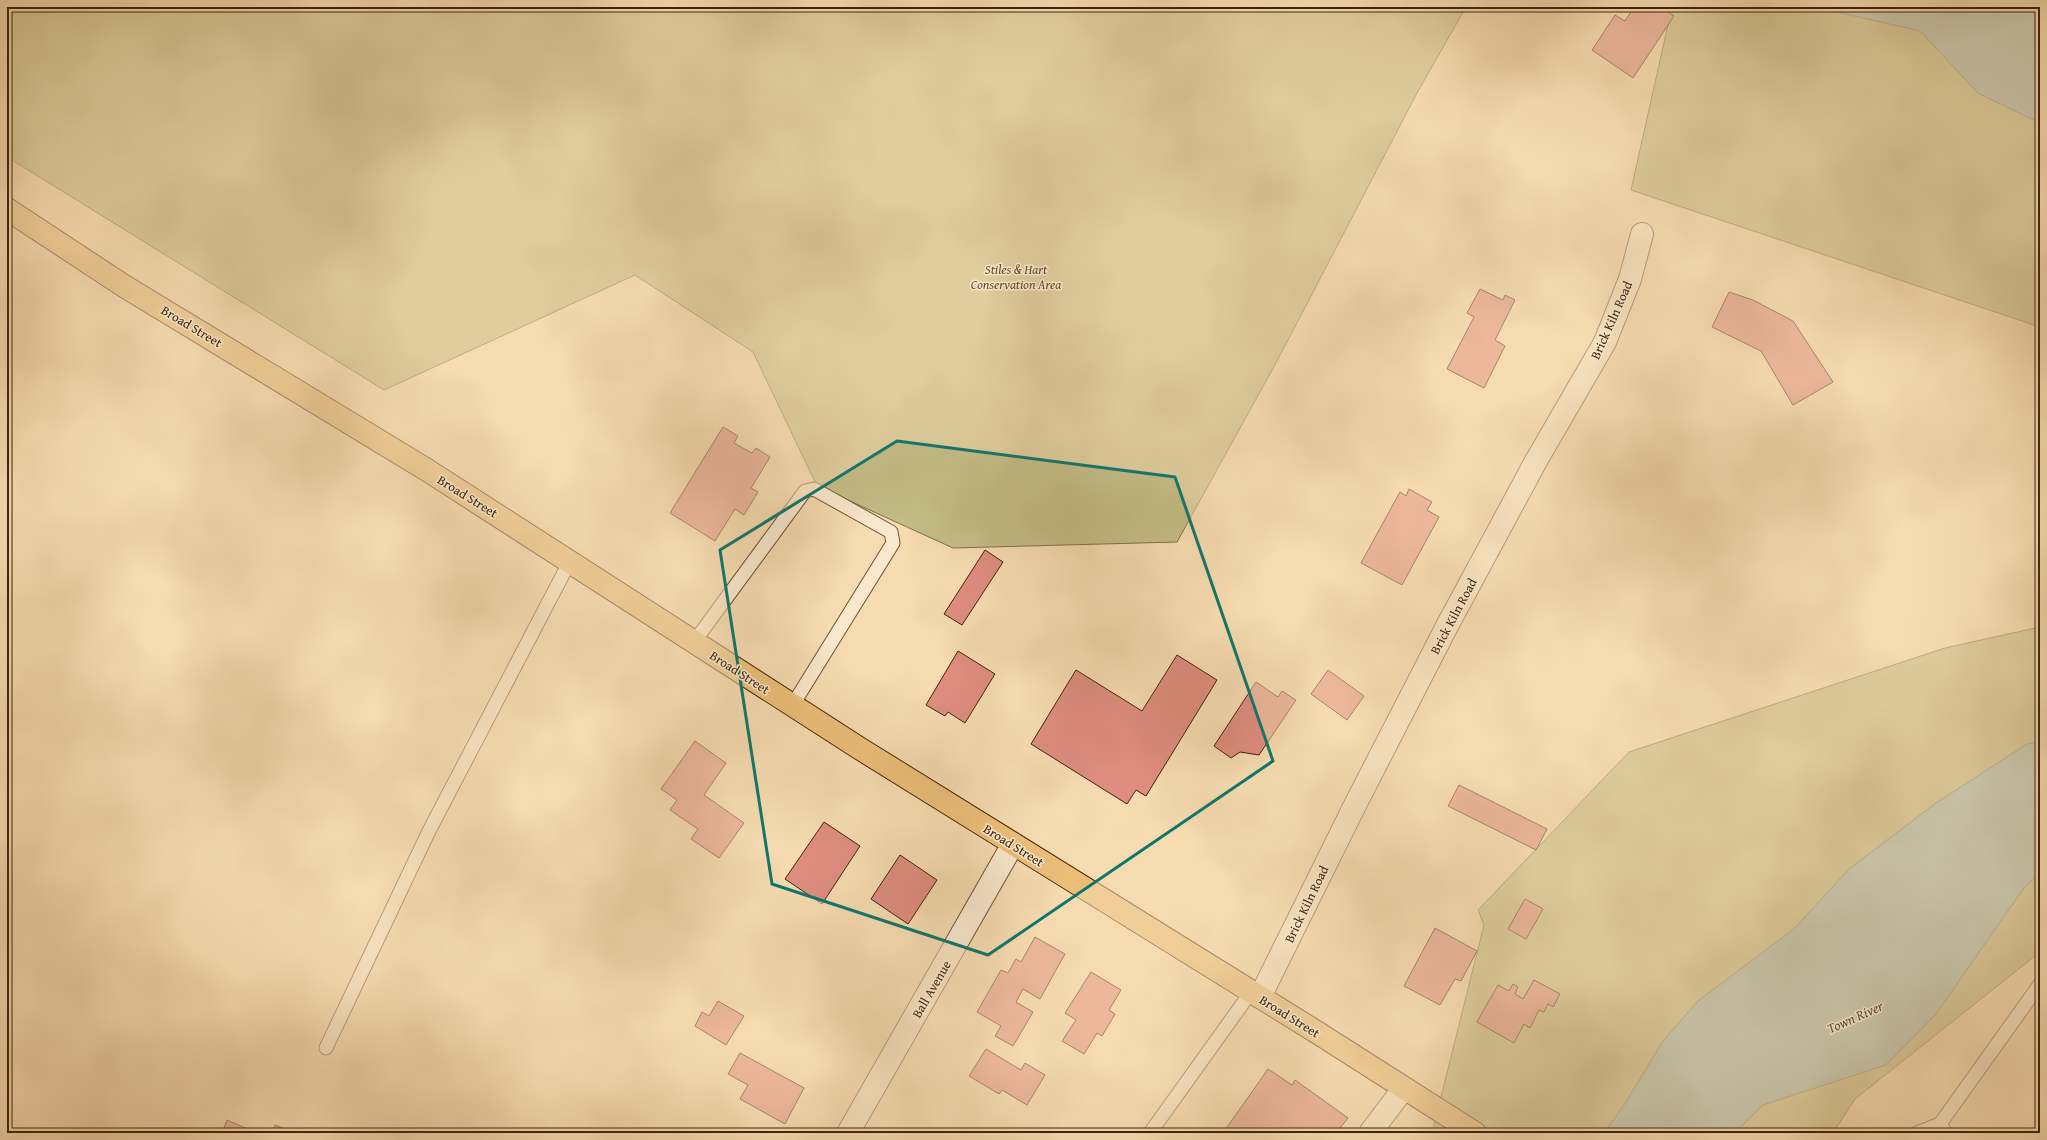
<svg xmlns="http://www.w3.org/2000/svg" width="2047" height="1140" font-family="'Gentium Book Plus',serif">
	<style>
		.green { fill: #c4bd86; stroke: #827048 }
		.water { fill: #9ebab1; stroke: #787e6f }
		.building { fill: #df8d80; stroke: #3f230b }
		.lines { fill: none; stroke-linecap: round; stroke-linejoin: round }
		.lane-casing { stroke: #6d5134; stroke-width: 15 }
		.street-casing { stroke: #6d5134; stroke-width: 24 }
		.primary-casing { stroke: #3f230b; stroke-width: 24 }
		.lane { stroke: #f9e8cc; stroke-width: 13 }
		.street { stroke: #f9e8cc; stroke-width: 22 }
		.primary { stroke: #ebbe78; stroke-width: 22 }
		.marked { fill: none; stroke: #0f766e; stroke-width: 3; stroke-linejoin: round }
		.labels { text-anchor: middle; stroke-width: 3; stroke-linejoin: round; paint-order: stroke }
		.park-label { font-size: 13px; font-style: italic; fill: #604a2a; stroke: #f9e8cc }
		.street-label { font-size: 13px; fill: #3f230b; stroke: #f9e8cc }
		.water-label { font-size: 14px; font-style: italic; fill: #5c503d; stroke: #f9e8cc }
	</style>
	<rect width="100%" height="100%" fill="#f6dbb0"/>
	<filter id="stains"><feTurbulence type="fractalNoise" baseFrequency=".005" numOctaves="4"/><feColorMatrix values="0 0 0 0 .2 0 0 0 0 .09 0 0 0 0 .02 0 0 0 .5 -.17"/></filter>
	<radialGradient id="worn" r=".72"><stop offset=".6" stop-color="#630" stop-opacity="0"/><stop offset="1" stop-color="#630" stop-opacity=".3"/></radialGradient>
	<g class="green">
		<path d="M7,7H1466L1417,93L1276,363L1177,542L953,548L817,486L753,352L635,275L384,390L7,157Z"/>
		<path d="M1672,7H2033L2040,11V327L1631,190Z"/>
		<path d="M2040,627V952L1855,1099L1833,1133H1432L1484,925L1478,910L1629,752L1945,648Z"/>
	</g>
	<g class="water">
		<path d="M1823,7H2040V123L1978,93L1920,31L1824,9Z"/>
		<path d="M2040,742V873L2024,888L1936,1014L1886,1065L1763,1105L1735,1133H1604L1624,1105L1663,1041L1698,1001L1794,929L1849,869L1936,803L2027,744Z"/>
	</g>
	<g class="building">
		<path d="M1634,7H1660L1674,16L1633,78L1592,50L1615,15L1625,21Z"/>
		<path d="M1480,289L1503,300L1505,295L1515,300L1495,340L1505,346L1484,388L1447,369L1474,317L1467,313Z"/>
		<path d="M1729,292L1753,300L1793,321L1833,382L1793,405L1761,351L1712,327Z"/>
		<path d="M723,427L738,436L734,443L752,453L756,448L770,457L751,488L758,492L744,515L735,509L715,541L670,513Z"/>
		<path d="M1409,489L1432,502L1427,510L1439,517L1402,585L1361,563L1400,492L1406,496Z"/>
		<path d="M985,550L1003,562L962,625L944,614Z"/>
		<path d="M958,651L995,674L965,723L948,712L945,716L926,705Z"/>
		<path d="M1177,655L1217,680L1146,796L1136,790L1127,804L1031,744L1076,670L1142,711Z"/>
		<path d="M1328,670L1364,696L1347,720L1311,694Z"/>
		<path d="M1256,682L1278,697L1282,691L1296,700L1259,755L1240,752L1231,758L1214,746Z"/>
		<path d="M695,741L726,763L704,795L744,823L719,858L691,839L698,829L670,810L677,800L661,789Z"/>
		<path d="M1459,785L1547,829L1536,850L1448,806Z"/>
		<path d="M824,822L860,846L822,904L785,879Z"/>
		<path d="M900,855L937,880L908,924L871,899Z"/>
		<path d="M1525,899L1543,909L1526,939L1508,929Z"/>
		<path d="M1435,928L1477,951L1461,981L1455,979L1440,1005L1404,986Z"/>
		<path d="M1035,937L1065,954L1040,999L1023,989L1016,1002L1033,1012L1013,1046L995,1036L1001,1026L977,1012L1001,970L1008,973L1016,959L1021,962Z"/>
		<path d="M1091,972L1121,990L1109,1010L1115,1014L1102,1036L1097,1033L1084,1054L1062,1041L1076,1020L1065,1013Z"/>
		<path d="M1534,980L1560,994L1553,1007L1548,1004L1544,1012L1539,1010L1530,1028L1524,1024L1514,1043L1477,1022L1498,985L1509,991L1513,984L1518,987L1515,994L1523,999Z"/>
		<path d="M718,1001L744,1016L726,1045L695,1026L702,1012L709,1016Z"/>
		<path d="M986,1049L1021,1070L1025,1063L1045,1075L1027,1105L1002,1090L999,1094L969,1076Z"/>
		<path d="M740,1053L804,1088L785,1124L740,1099L748,1085L728,1074Z"/>
		<path d="M1268,1069L1292,1085L1295,1080L1348,1118L1336,1133H1223Z"/>
		<path d="M227,1120L257,1133H222Z"/>
		<path d="M275,1125L294,1133H272Z"/>
	</g>
	<g class="lines">
		<g class="lane-casing">
			<g id="lane">
				<path d="M694,642L805,491L814,489L891,532L893,543L792,706"/>
				<path d="M326,1048L429,831L570,561"/>
				<path d="M1940,1124L2040,984"/>
				<path d="M1150,1133L1251,992"/>
				<path d="M1917,1133L1940,1124L1946,1133"/>
			</g>
		</g>
		<g class="street-casing">
			<g id="street">
				<path d="M1260,997L1354,807L1446,628L1536,461L1605,342L1630,279L1642,234"/>
				<path d="M848,1133L1013,844"/>
				<path d="M1370,1133L1404,1088"/>
			</g>
		</g>
		<g class="primary-casing">
			<path id="primary" d="M7,209L124,286L427,470L859,748L1318,1033L1475,1133"/>
		</g>
		<use href="#lane" class="lane"/>
		<use href="#street" class="street"/>
		<use href="#primary" class="primary"/>
	</g>
	<path d="M0 0H2047V1140H0ZM897,441L1175,477L1273,761L988,955L772,884L720,550Z" fill="#f6dbb0" fill-opacity=".55" fill-rule="evenodd"/>
	<path class="marked" d="M897,441L1175,477L1273,761L988,955L772,884L720,550Z"/>
	<g class="labels">
		<g class="park-label">
			<text x="1016" y="274">Stiles &amp; Hart<tspan x="1016" dy="15">Conservation Area</tspan></text>
		</g>
		<g class="street-label">
			<text transform="translate(1611 320) rotate(-66)" y="5">Brick Kiln Road</text>
			<text transform="translate(192 326) rotate(31)" y="5">Broad Street</text>
			<text transform="translate(468 496) rotate(32)" y="5">Broad Street</text>
			<text transform="translate(1453 616) rotate(-62)" y="5">Brick Kiln Road</text>
			<text transform="translate(740 672) rotate(33)" y="5">Broad Street</text>
			<text transform="translate(1014 845) rotate(32)" y="5">Broad Street</text>
			<text transform="translate(1306 904) rotate(-64)" y="5">Brick Kiln Road</text>
			<text transform="translate(931 989) rotate(-60)" y="5">Ball Avenue</text>
			<text transform="translate(1290 1016) rotate(32)" y="5">Broad Street</text>
		</g>
		<g class="water-label">
			<text transform="translate(1855 1017) rotate(-24)" y="5">Town River</text>
		</g>
	</g>
	<rect width="2047" height="1140" fill="none" stroke="#f6dbb0" stroke-width="24"/>
	<rect x="8" y="8" width="2031" height="1124" fill="none" stroke="#3f230b" stroke-width="2"/>
	<rect x="12" y="12" width="2023" height="1116" fill="none" stroke="#3f230b"/>
	<rect width="100%" height="100%" filter="url(#stains)"/>
	<rect width="100%" height="100%" fill="url(#worn)"/>
</svg>
